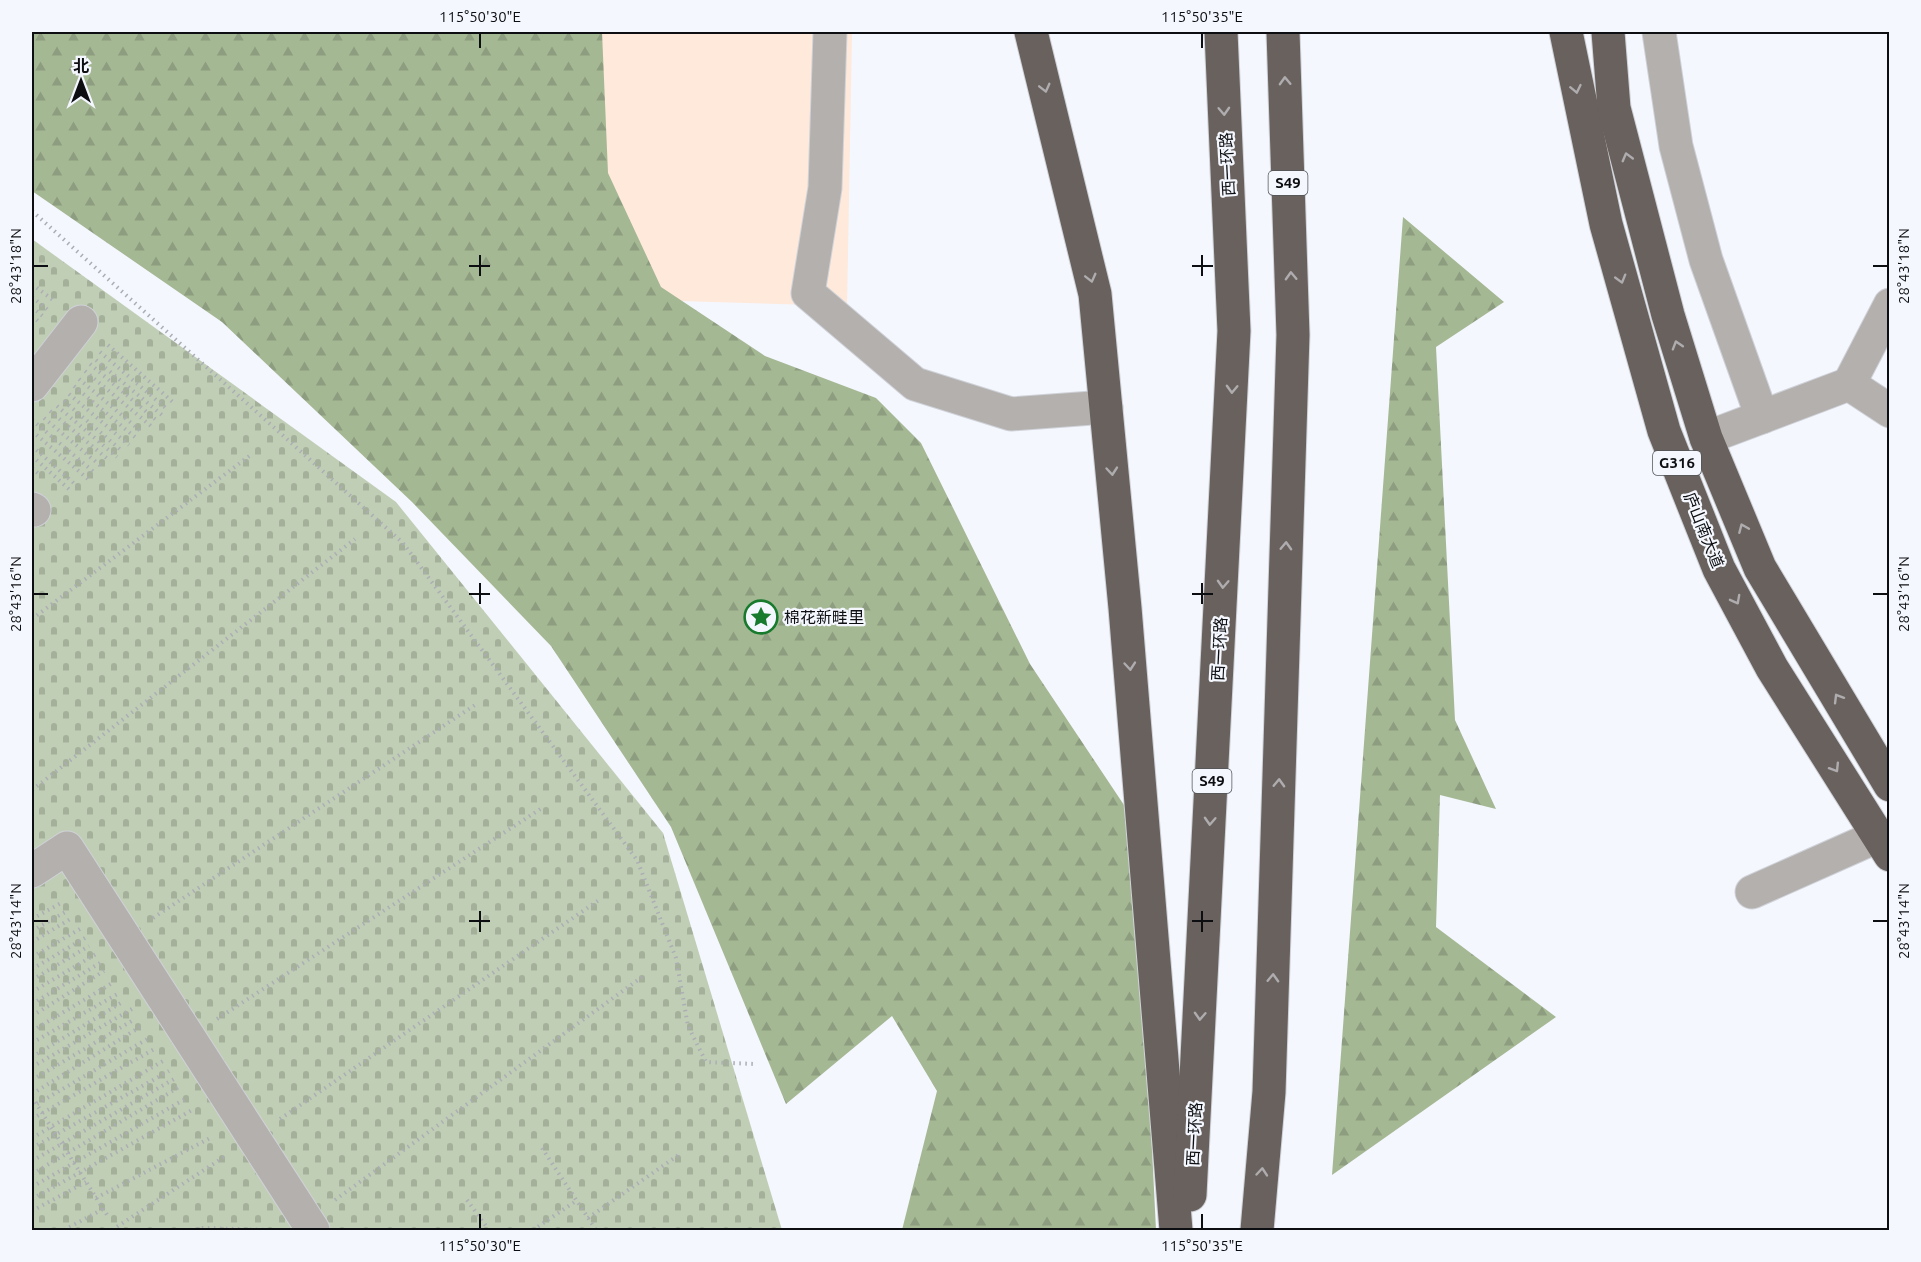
<svg xmlns="http://www.w3.org/2000/svg" width="1921" height="1262" font-family="Ubuntu,'Noto Sans SC',sans-serif">
	<style>
		.industrial { fill: #fee9da }
		.forest { fill: url(#forest-firs) }
		.cemetery { fill: url(#cemetery-stones) }
		.lines { fill: none; stroke-linecap: round; stroke-linejoin: round }
		.minor-casing { stroke: #cfd2d8; stroke-width: 35 }
		.highway-casing { stroke: #cfd2d8; stroke-width: 35 }
		.path { stroke: #acaeb4; stroke-width: 4; stroke-dasharray: 1.5 4.5; stroke-linecap: butt }
		.minor { stroke: #b4b0ae; stroke-width: 33 }
		.highway { stroke: #69615d; stroke-width: 33 }
		.oneway { stroke: #aeacae }
		.ticks { fill: none; stroke: #0d0e11; stroke-width: 2 }
		.labels { text-anchor: middle; stroke-width: 4.5; stroke-linejoin: round; paint-order: stroke }
		.shield { fill: #f4f7fe; stroke: #525458; stroke-width: 1.5 }
		.shield-label { font-size: 15px; font-weight: bold; fill: #0d0e11 }
		.street-label { font-size: 16px; fill: #0d0e11; stroke: #f4f7fe }
		.poi-label { font-size: 16px; fill: #0d0e11; stroke: #f4f7fe; text-anchor: start }
		.neatline { fill: none; stroke: #0d0e11; stroke-width: 2 }
		.ticks-label { font-size: 15px; text-anchor: middle; fill: #0d0e11 }
	</style>
	<defs>
		<pattern id="forest-firs" width="22" height="20" patternUnits="userSpaceOnUse" patternTransform="scale(1.5)"><rect width="22" height="20" fill="#a5b894"/><path d="M5 1l3.5 6h-7zM16 11l3.5 6h-7z" fill="#8d9d7f"/></pattern>
		<pattern id="cemetery-stones" width="16" height="16" patternUnits="userSpaceOnUse" patternTransform="scale(1.5)"><rect width="16" height="16" fill="#c1ceb6"/><path d="M2 7V4a2 2 0 0 1 4 0v3zM10 15v-3a2 2 0 0 1 4 0v3z" fill="#a5b09b"/></pattern>
	</defs>
	<rect width="100%" height="100%" fill="#f4f7fe"/>
	<path class="industrial" d="M578,32H852L847,306L580,298Z"/>
	<g class="forest">
		<path d="M32,32H602L608,173L661,287L765,356L876,398L921,443L1030,664L1136,823L1156,1230H902L937,1091L892,1016L786,1104L671,827L551,646L412,502L222,322L32,191Z"/>
		<path d="M1403,217L1504,302L1436,347L1455,720L1496,809L1440,795L1436,927L1556,1017L1332,1175Z"/>
	</g>
	<path class="cemetery" d="M32,239L396,502L663,833L782,1230H32Z"/>
	<g class="lines">
		<g class="minor-casing">
			<g id="minor">
				<path d="M830,32L825,188L808,293L915,384L1011,414L1106,407"/>
				<path d="M1659,32L1676,146L1706,260L1762,417"/>
				<path d="M1849,384L1890,305"/>
				<path d="M32,385L81,322"/>
				<path d="M1706,438L1849,384L1890,411"/>
				<path d="M32,509L34,510"/>
				<path d="M32,871L67,848L313,1230"/>
				<path d="M1752,892L1878,836"/>
			</g>
		</g>
		<g class="highway-casing">
			<g id="highway">
				<path d="M1031,32L1095,294L1125,608L1176,1230"/>
				<path d="M1566,32L1606,224L1664,431L1719,569L1772,668L1890,855"/>
				<path d="M1608,32L1614,108L1668,315L1706,438L1760,568L1890,785"/>
				<path d="M1190,1195L1234,331L1221,32"/>
				<path d="M1257,1230L1269,1092L1293,335L1283,32"/>
			</g>
		</g>
		<g class="path">
			<path d="M32,211L403,543L637,860L676,958L688,1026L706,1062L755,1064"/>
			<path d="M32,284L53,300"/>
			<path d="M32,297L48,310"/>
			<path d="M32,307L44,317"/>
			<path d="M32,316L38,321"/>
			<path d="M108,345L175,404"/>
			<path d="M100,352L168,410"/>
			<path d="M96,360L162,415"/>
			<path d="M90,364L156,420"/>
			<path d="M85,371L151,426"/>
			<path d="M79,379L143,433"/>
			<path d="M74,386L136,438"/>
			<path d="M69,394L129,445"/>
			<path d="M64,401L122,451"/>
			<path d="M57,406L117,457"/>
			<path d="M50,411L110,461"/>
			<path d="M44,418L102,467"/>
			<path d="M32,420L95,473"/>
			<path d="M32,431L88,479"/>
			<path d="M32,446L77,486"/>
			<path d="M32,456L72,492"/>
			<path d="M32,468L40,475"/>
			<path d="M32,619L252,454"/>
			<path d="M32,790L355,539"/>
			<path d="M153,918L475,705"/>
			<path d="M32,919L61,903"/>
			<path d="M32,931L67,911"/>
			<path d="M32,942L72,918"/>
			<path d="M32,957L80,929"/>
			<path d="M32,969L85,938"/>
			<path d="M32,980L89,946"/>
			<path d="M32,992L96,954"/>
			<path d="M32,1004L100,963"/>
			<path d="M32,1016L104,971"/>
			<path d="M217,1019L542,808"/>
			<path d="M32,1031L114,982"/>
			<path d="M32,1043L119,993"/>
			<path d="M32,1057L124,1001"/>
			<path d="M32,1067L132,1009"/>
			<path d="M32,1080L135,1019"/>
			<path d="M32,1094L140,1027"/>
			<path d="M32,1097L109,1218"/>
			<path d="M32,1107L149,1038"/>
			<path d="M32,1119L156,1048"/>
			<path d="M280,1119L599,900"/>
			<path d="M32,1138L163,1061"/>
			<path d="M32,1148L169,1071"/>
			<path d="M542,1148L596,1230"/>
			<path d="M32,1161L174,1079"/>
			<path d="M32,1174L181,1086"/>
			<path d="M32,1187L187,1098"/>
			<path d="M96,1198L212,1137"/>
			<path d="M32,1199L194,1109"/>
			<path d="M335,1200L642,977"/>
			<path d="M467,1200L489,1230"/>
			<path d="M32,1211L86,1182"/>
			<path d="M588,1218L680,1154"/>
			<path d="M64,1230L103,1209"/>
			<path d="M112,1230L224,1157"/>
			<path d="M190,1230L203,1228L270,1230"/>
			<path d="M533,1230L576,1201"/>
		</g>
		<use href="#minor" class="minor"/>
		<use href="#highway" class="highway"/>
	</g>
	<defs><path id="oneway-chevron" d="M-2-3.5L2.5 0L-2 3.5" fill="none" stroke-width="1.6" stroke-linecap="round" stroke-linejoin="round" transform="scale(1.5)"/></defs>
	<g class="oneway">
		<use href="#oneway-chevron" transform="translate(1285 81) rotate(-92)"/>
		<use href="#oneway-chevron" transform="translate(1045 88) rotate(76)"/>
		<use href="#oneway-chevron" transform="translate(1576 89) rotate(78)"/>
		<use href="#oneway-chevron" transform="translate(1224 111) rotate(87)"/>
		<use href="#oneway-chevron" transform="translate(1627 157) rotate(-105)"/>
		<use href="#oneway-chevron" transform="translate(1291 276) rotate(-92)"/>
		<use href="#oneway-chevron" transform="translate(1091 278) rotate(76)"/>
		<use href="#oneway-chevron" transform="translate(1621 279) rotate(74)"/>
		<use href="#oneway-chevron" transform="translate(1677 345) rotate(-107)"/>
		<use href="#oneway-chevron" transform="translate(1232 389) rotate(92)"/>
		<use href="#oneway-chevron" transform="translate(1112 471) rotate(85)"/>
		<use href="#oneway-chevron" transform="translate(1743 528) rotate(-113)"/>
		<use href="#oneway-chevron" transform="translate(1286 546) rotate(-88)"/>
		<use href="#oneway-chevron" transform="translate(1223 584) rotate(93)"/>
		<use href="#oneway-chevron" transform="translate(1736 600) rotate(62)"/>
		<use href="#oneway-chevron" transform="translate(1130 666) rotate(85)"/>
		<use href="#oneway-chevron" transform="translate(1838 698) rotate(-121)"/>
		<use href="#oneway-chevron" transform="translate(1835 768) rotate(58)"/>
		<use href="#oneway-chevron" transform="translate(1279 783) rotate(-88)"/>
		<use href="#oneway-chevron" transform="translate(1210 821) rotate(93)"/>
		<use href="#oneway-chevron" transform="translate(1273 978) rotate(-88)"/>
		<use href="#oneway-chevron" transform="translate(1200 1016) rotate(93)"/>
		<use href="#oneway-chevron" transform="translate(1262 1172) rotate(-85)"/>
	</g>
	<path class="ticks" d="M480,33V48M1202,33V48M480,255V276M1202,255V276M33,266H48M469,266H490M1192,266H1213M1873,266H1888M480,583V604M1202,583V604M33,594H48M469,594H490M1192,594H1213M1873,594H1888M480,911V932M1202,911V932M33,921H48M469,921H490M1192,921H1213M1873,921H1888M480,1214V1229M1202,1214V1229"/>
	<defs>
		<g id="sight-ring" transform="scale(1.725)"><circle r="9.5" fill="#f4f7fe" stroke="#177a2d" stroke-width="1.5"/><path d="M0-6L1.8-2.2L6-1.7L2.9 1.2L3.7 5.4L0 3.3L-3.7 5.4L-2.9 1.2L-6-1.7L-1.8-2.2Z" fill="#177a2d"/></g>
	</defs>
	<g fill-rule="evenodd">
		<use href="#sight-ring" x="761" y="617"/>
	</g>
	<g class="labels">
		<g class="shield">
			<rect x="1268.5" y="171" width="39" height="24" rx="4.5"/>
			<rect x="1653" y="451" width="48" height="24" rx="4.5"/>
			<rect x="1192.5" y="769" width="39" height="24" rx="4.5"/>
		</g>
		<g class="shield-label">
			<text x="1288" y="188">S49</text>
			<text x="1677" y="468">G316</text>
			<text x="1212" y="786">S49</text>
		</g>
		<g class="street-label">
			<text transform="translate(1227 164) rotate(-93)" y="6">西一环路</text>
			<text transform="translate(1704 530) rotate(68)" y="6">庐山南大道</text>
			<text transform="translate(1219 649) rotate(-87)" y="6">西一环路</text>
			<text transform="translate(1194 1134) rotate(-87)" y="6">西一环路</text>
		</g>
		<g class="poi-label">
			<text x="784" y="623">棉花新畦里</text>
		</g>
	</g>
	<rect width="1921" height="1262" fill="none" stroke="#f4f7fe" stroke-width="66"/>
	<g transform="translate(81 81)" stroke="#f4f7fe" stroke-width="4.5" paint-order="stroke">
	<path d="M0-4.5L10 22L0 15L-10 22Z" fill="#0d0e11"/>
	<text y="-9" font-size="16" font-weight="bold" text-anchor="middle" fill="#0d0e11">北</text>
	</g>
	<rect x="33" y="33" width="1855" height="1196" class="neatline"/>
	<g class="ticks-label">
		<text x="480" y="22">115°50'30"E</text>
		<text x="1202" y="22">115°50'35"E</text>
		<text transform="translate(16 266) rotate(-90)" y="5">28°43'18"N</text>
		<text transform="translate(1904 266) rotate(-90)" y="5">28°43'18"N</text>
		<text transform="translate(16 594) rotate(-90)" y="5">28°43'16"N</text>
		<text transform="translate(1904 594) rotate(-90)" y="5">28°43'16"N</text>
		<text transform="translate(16 921) rotate(-90)" y="5">28°43'14"N</text>
		<text transform="translate(1904 921) rotate(-90)" y="5">28°43'14"N</text>
		<text x="480" y="1251">115°50'30"E</text>
		<text x="1202" y="1251">115°50'35"E</text>
	</g>
</svg>
